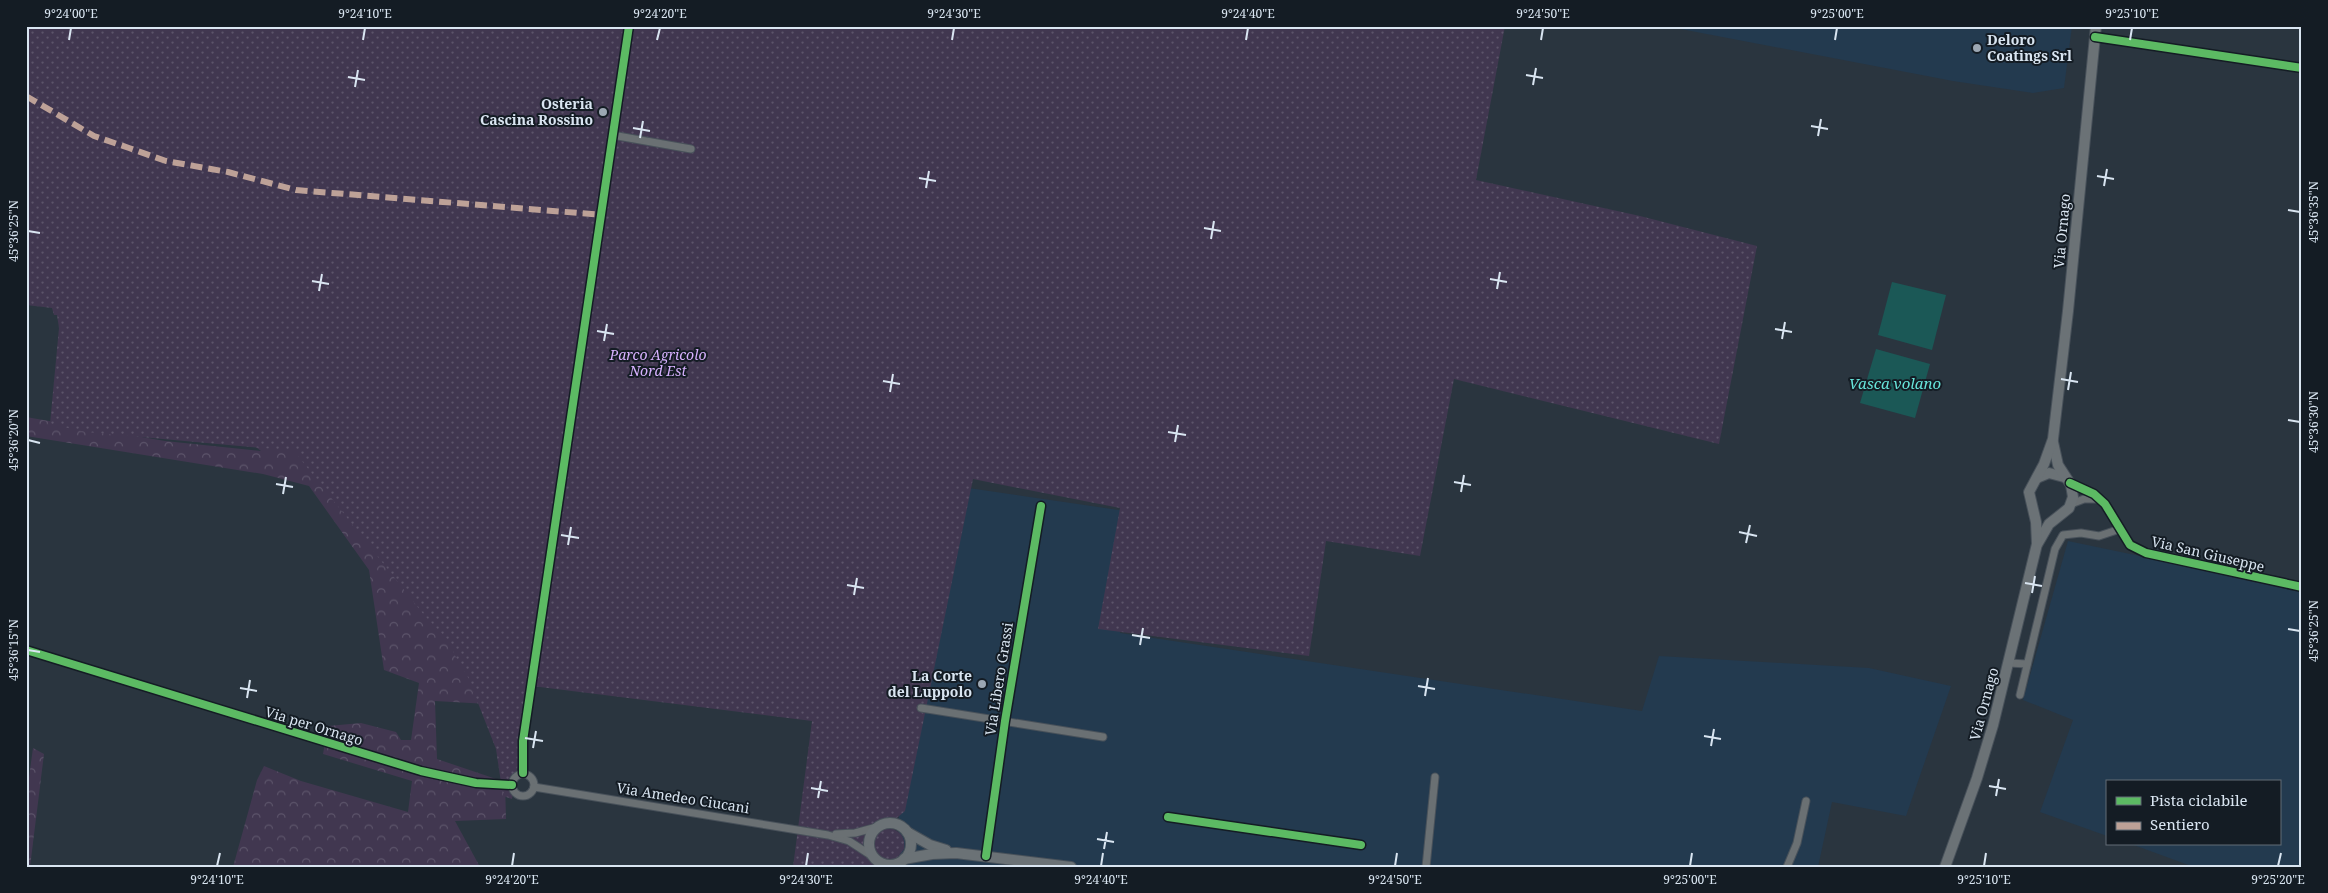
<svg xmlns="http://www.w3.org/2000/svg" width="2328" height="893" font-family="'Noto Serif',serif">
	<style>
		.built { fill: #233a4f }
		.forest { fill: url(#forest-crowns) }
		.park { fill: url(#park-dots) }
		.water { fill: #1b5856 }
		.lines { fill: none; stroke-linecap: round; stroke-linejoin: round }
		.minor-casing { stroke: #48515a; stroke-width: 9 }
		.secondary-casing { stroke: #48515a; stroke-width: 12 }
		.minor { stroke: #6a7073; stroke-width: 7 }
		.secondary { stroke: #6b7276; stroke-width: 10 }
		.quiet { stroke: #bda197; stroke-width: 6; stroke-dasharray: 12 6; stroke-linecap: butt }
		.cycleway-casing { stroke: #141c24; stroke-width: 11 }
		.cycleway { stroke: #5cba63; stroke-width: 8 }
		.ticks { fill: none; stroke: #d9e5f1; stroke-width: 2 }
		.poi-dot { fill: #9ca7b3; stroke: #141c24; stroke-width: 2 }
		.labels { text-anchor: middle; stroke-width: 4; stroke-linejoin: round; paint-order: stroke }
		.poi-label { font-size: 14px; font-weight: bold; fill: #d9e5f1; stroke: #141c24; text-anchor: end }
		.street-label { font-size: 14px; fill: #d9e5f1; stroke: #141c24 }
		.park-label { font-size: 14px; font-style: italic; fill: #d7b1fe; stroke: #141c24 }
		.water-label { font-size: 15px; font-style: italic; fill: #67e4da; stroke: #141c24 }
		.neatline { fill: none; stroke: #d9e5f1; stroke-width: 2 }
		.ticks-label { font-size: 12px; text-anchor: middle; fill: #d9e5f1 }
	</style>
	<defs>
		<pattern id="forest-crowns" width="20" height="18" patternUnits="userSpaceOnUse" patternTransform="scale(1.25)"><rect width="20" height="18" fill="#413750"/><path d="M2 6a3 3 0 1 1 6 0M12 15a3 3 0 1 1 6 0" fill="none" stroke="#5c546a"/></pattern>
		<pattern id="park-dots" width="8" height="8" patternUnits="userSpaceOnUse" patternTransform="scale(1.25)"><rect width="8" height="8" fill="#413750"/><path d="M2 2h.1M6 6h.1" fill="none" stroke="#5c546a" stroke-width="1.8" stroke-linecap="round"/></pattern>
	</defs>
	<rect width="100%" height="100%" fill="#2a353f"/>
	<g class="built">
		<path d="M1665,26H2072L2064,88L2033,93L1953,81Z"/>
		<path d="M948,485L1139,513L1120,633L1642,711L1659,656L1869,668L1951,686L1906,816L1832,802L1818,867H897L899,813Z"/>
		<path d="M2068,541L2302,590V867H2194L2131,844H2279V782H2107V836L2040,812L2073,720L2023,700Z"/>
	</g>
	<g class="forest">
		<path d="M173,384L368,448L488,704L435,701L437,759L505,782L506,819L455,821L480,867H233L257,780L264,766L301,781L408,812L412,781L323,754L328,726L361,723L396,732L401,740H411L419,683L384,670L369,570L309,486L263,474L26,436V417L165,441L261,451Z"/>
		<path d="M33,748L44,754L30,867H26V799Z"/>
	</g>
	<path class="park" d="M26,26H1505L1476,180L1640,216L1757,246L1719,444L1454,379L1420,556L1326,541L1309,656L1098,629L1120,508L973,479L905,811L892,822L890,828C900,831 906,837 904,849L897,858L895,867H793L812,721L532,686L512,799L503,796L496,749L467,675L459,664L448,640L424,615L294,451L86,432L50,424L59,328L57,315H54L52,308L26,305Z"/>
	<g class="water">
		<path d="M1892,282L1946,295L1932,350L1878,335Z"/>
		<path d="M1876,349L1930,364L1915,418L1860,403Z"/>
	</g>
	<g class="lines">
		<g class="minor-casing">
			<g id="minor">
				<path d="M2095,37L2302,68"/>
				<path d="M612,135L691,149"/>
				<path d="M2070,483L2094,494L2105,504L2130,545L2146,553L2302,587"/>
				<path d="M2071,504L2084,499H2099"/>
				<path d="M26,650L421,771L476,783L512,785"/>
				<path d="M2009,663L2027,664"/>
				<path d="M2020,695L2055,549L2063,535L2081,533L2099,536L2120,529"/>
				<path d="M921,708L1103,737"/>
				<path d="M523,773V741L629,26"/>
				<circle cx="523" cy="785" r="11"/>
				<path d="M534,787L828,835L849,841L872,856"/>
				<path d="M1168,817L1361,845"/>
				<path d="M836,834L855,833L877,827"/>
				<path d="M986,856L1005,721L1041,506"/>
				<path d="M1426,867L1435,777"/>
				<path d="M1787,867L1797,843L1806,801"/>
			</g>
		</g>
		<g class="secondary-casing">
			<g id="secondary">
				<path d="M2037,478L2049,473L2064,477"/>
				<path d="M2038,543L2049,524L2069,508L2073,497L2071,485L2058,465L2053,442"/>
				<circle cx="890" cy="844" r="21"/>
				<path d="M907,832L930,845L946,850"/>
				<path d="M904,859L932,854L956,853L1071,867"/>
				<path d="M1945,867L1977,778L1993,725L2037,544L2036,522L2029,492L2044,464L2053,439L2068,311L2096,26"/>
			</g>
		</g>
		<use href="#minor" class="minor"/>
		<use href="#secondary" class="secondary"/>
		<path class="quiet" d="M26,96L94,136L129,148L166,161L228,172L296,190L603,215"/>
		<g class="cycleway-casing">
			<g id="cycleway">
				<path d="M2095,37L2302,68"/>
				<path d="M2070,483L2094,494L2105,504L2130,545L2146,553L2302,587"/>
				<path d="M26,650L421,771L476,783L512,785"/>
				<path d="M523,773V741L629,26"/>
				<path d="M1168,817L1361,845"/>
				<path d="M986,856L1005,721L1041,506"/>
			</g>
		</g>
		<use href="#cycleway" class="cycleway"/>
	</g>
	<path class="ticks" d="M69,40L71,28M363,40L365,28M657,40L660,28M952,40L954,28M1246,40L1248,28M1541,40L1543,28M1835,40L1837,28M2130,40L2132,28M1526,75L1543,78M348,77L365,80M1533,85L1536,68M355,87L358,70M1811,126L1828,129M633,128L650,131M1818,136L1821,119M640,138L643,121M2097,176L2114,179M919,178L936,181M2104,186L2107,169M926,188L929,171M2288,210L2300,212M1204,228L1221,231M28,231L40,233M1211,239L1214,221M1490,279L1507,282M312,281L329,284M1497,289L1500,272M319,291L322,274M1775,329L1792,332M597,331L614,334M1782,339L1785,322M604,341L607,324M2061,379L2078,382M883,381L900,384M2068,390L2071,372M890,392L893,374M2288,420L2300,422M1168,432L1186,435M28,440L40,443M1175,442L1178,425M1454,482L1471,485M276,484L293,487M1461,492L1464,475M283,494L286,477M1739,532L1757,536M561,535L579,538M1746,543L1750,525M568,545L571,527M2025,583L2042,586M847,585L864,588M2032,593L2035,576M854,595L857,578M2288,629L2300,631M1132,635L1150,638M1140,645L1143,628M28,650L40,652M1418,686L1435,689M240,688L257,691M1425,696L1428,678M247,698L250,680M1704,736L1721,739M525,738L543,741M1711,746L1714,729M533,748L536,731M1989,786L2006,789M811,788L828,791M1996,796L1999,779M818,798L821,781M1097,839L1114,842M1104,849L1107,832M217,866L220,853M512,866L514,853M806,866L808,853M1101,866L1103,853M1395,866L1397,853M1690,866L1692,853M1984,866L1986,853M2278,866L2281,853"/>
	<g class="poi-dot">
		<circle cx="1977" cy="48" r="5"/>
		<circle cx="603" cy="112" r="5"/>
		<circle cx="982" cy="684" r="5"/>
	</g>
	<g class="labels">
		<g class="poi-label">
			<text x="1987" y="45" text-anchor="start">Deloro<tspan x="1987" dy="16">Coatings Srl</tspan></text>
			<text x="593" y="109">Osteria<tspan x="593" dy="16">Cascina Rossino</tspan></text>
			<text x="972" y="681">La Corte<tspan x="972" dy="16">del Luppolo</tspan></text>
		</g>
		<g class="street-label">
			<text transform="translate(2062 231) rotate(-85)" y="5">Via Ornago</text>
			<text transform="translate(2208 554) rotate(13)" y="5">Via San Giuseppe</text>
			<text transform="translate(999 679) rotate(-81)" y="5">Via Libero Grassi</text>
			<text transform="translate(1984 704) rotate(-75)" y="5">Via Ornago</text>
			<text transform="translate(314 726) rotate(17)" y="5">Via per Ornago</text>
			<text transform="translate(683 798) rotate(9)" y="5">Via Amedeo Ciucani</text>
		</g>
		<g class="park-label">
			<text x="658" y="360">Parco Agricolo<tspan x="658" dy="16">Nord Est</tspan></text>
		</g>
		<g class="water-label">
			<text x="1895" y="389">Vasca volano</text>
		</g>
	</g>
	<rect width="2328" height="893" fill="none" stroke="#141c24" stroke-width="55"/>
	<rect x="2106" y="780" width="175" height="65" fill="#141c24" stroke="#636c76"/>
	<rect x="2116" y="797" width="25" height="8" fill="#5cba63" stroke="#636c76"/>
	<text x="2150" y="806" font-size="15" fill="#d9e5f1">Pista ciclabile</text>
	<rect x="2116" y="822" width="25" height="8" fill="#bda197" stroke="#636c76"/>
	<text x="2150" y="830" font-size="15" fill="#d9e5f1">Sentiero</text>
	<rect x="28" y="28" width="2272" height="838" class="neatline"/>
	<g class="ticks-label">
		<text x="71" y="18">9°24'00"E</text>
		<text x="365" y="18">9°24'10"E</text>
		<text x="660" y="18">9°24'20"E</text>
		<text x="954" y="18">9°24'30"E</text>
		<text x="1248" y="18">9°24'40"E</text>
		<text x="1543" y="18">9°24'50"E</text>
		<text x="1837" y="18">9°25'00"E</text>
		<text x="2132" y="18">9°25'10"E</text>
		<text transform="translate(2314 212) rotate(-90)" y="4">45°36'35"N</text>
		<text transform="translate(14 231) rotate(-90)" y="4">45°36'25"N</text>
		<text transform="translate(2314 422) rotate(-90)" y="4">45°36'30"N</text>
		<text transform="translate(14 440) rotate(-90)" y="4">45°36'20"N</text>
		<text transform="translate(2314 631) rotate(-90)" y="4">45°36'25"N</text>
		<text transform="translate(14 650) rotate(-90)" y="4">45°36'15"N</text>
		<text x="217" y="884">9°24'10"E</text>
		<text x="512" y="884">9°24'20"E</text>
		<text x="806" y="884">9°24'30"E</text>
		<text x="1101" y="884">9°24'40"E</text>
		<text x="1395" y="884">9°24'50"E</text>
		<text x="1690" y="884">9°25'00"E</text>
		<text x="1984" y="884">9°25'10"E</text>
		<text x="2278" y="884">9°25'20"E</text>
	</g>
</svg>
